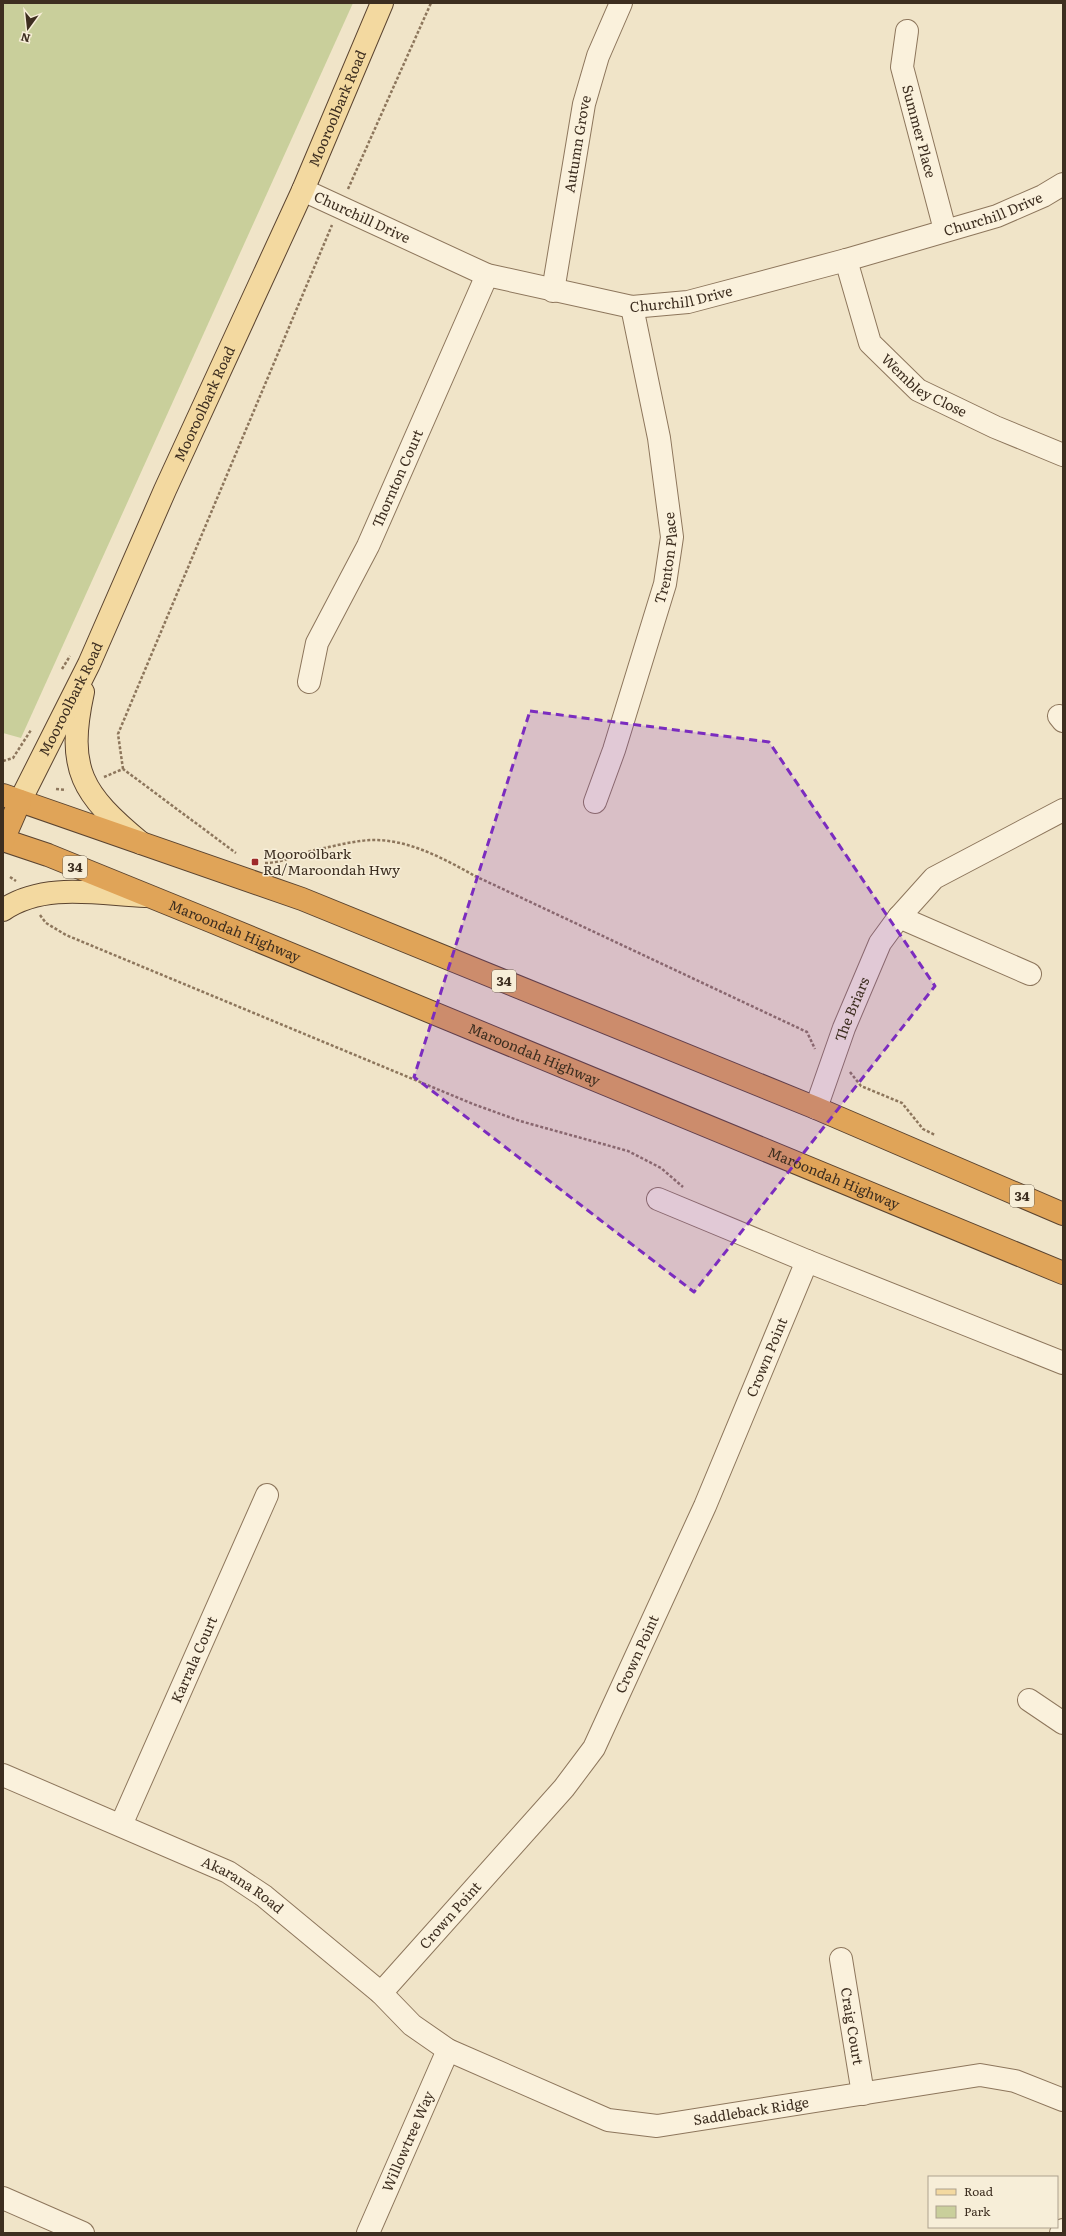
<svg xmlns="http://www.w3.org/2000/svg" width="1066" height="2236" font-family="Literata,serif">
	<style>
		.green { fill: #c9cf9b }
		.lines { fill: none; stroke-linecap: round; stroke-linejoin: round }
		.minor-casing { stroke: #8d765c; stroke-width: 24 }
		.major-casing { stroke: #5b4430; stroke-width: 24 }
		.highway-casing { stroke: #5b4430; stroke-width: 24 }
		.path { stroke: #8d765c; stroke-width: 2.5; stroke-dasharray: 3 2; stroke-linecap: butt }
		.minor { stroke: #faf1dc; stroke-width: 22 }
		.major { stroke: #f3d9a0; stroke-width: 22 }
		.highway { stroke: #e0a458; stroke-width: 22 }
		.marked { fill: #7b2cbf; fill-opacity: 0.2; stroke: #7b2cbf; stroke-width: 3; stroke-dasharray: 8 5; stroke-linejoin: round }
		.poi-dot { fill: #9e2a2b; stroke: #f7eed8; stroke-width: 1.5 }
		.labels { text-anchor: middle; stroke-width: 3; stroke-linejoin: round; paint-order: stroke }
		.shield { fill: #f7eed8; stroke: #756857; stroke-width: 1 }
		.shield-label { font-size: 13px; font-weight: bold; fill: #3d2e20 }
		.street-label { font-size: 14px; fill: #3d2e20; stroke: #f7eed8 }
		.poi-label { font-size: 14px; fill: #3d2e20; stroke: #f7eed8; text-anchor: start }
	</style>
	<rect width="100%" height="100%" fill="#f0e4c8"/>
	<path class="green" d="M3,3H353L21,738L3,733Z"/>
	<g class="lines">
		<g class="minor-casing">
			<g id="minor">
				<path id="s1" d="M907,31L902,67L945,230"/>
				<path id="s2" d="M303,190L487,275L632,307L688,302L846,260L997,216L1043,196L1063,184"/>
				<path id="s3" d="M846,260L870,343L918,390L995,427L1063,455"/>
				<path id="s4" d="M553,291L584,104L598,56L621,3"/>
				<path id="s5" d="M309,682L317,643L368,546L487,275"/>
				<path d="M1059,716L1063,721"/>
				<path id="s6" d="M595,802L614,750L665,584L672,537L659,438L632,307"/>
				<path d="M899,917L1030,974"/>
				<path id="s7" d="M816,1108L844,1028L880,943L899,917L934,878L1063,810"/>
				<path d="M658,1199L807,1261L1063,1363"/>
				<path d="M1029,1700L1063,1723"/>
				<path id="s8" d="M3,1775L228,1872L264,1896L381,1993L412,2025L448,2050L608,2120L657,2126L980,2075L1015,2081L1063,2100"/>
				<path id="s9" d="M121,1825L267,1495"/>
				<path id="s10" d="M841,1959L863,2094"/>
				<path id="s11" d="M381,1993L564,1788L594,1748L705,1506L807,1261"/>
				<path d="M3,2198L83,2233"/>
				<path id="s12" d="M368,2233L448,2050"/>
				<path d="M1061,2233L1063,2230"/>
			</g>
		</g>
		<g class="major-casing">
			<g id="major">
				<path d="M83,692C66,770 82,794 141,843"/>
				<path id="s13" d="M20,801L89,664L165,490L303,190L382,3"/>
				<path d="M3,910C44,882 98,894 145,896"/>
			</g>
		</g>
		<g class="highway-casing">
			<g id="highway">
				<path d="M3,795L302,899L816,1108L1063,1214"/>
				<path id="s14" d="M3,840L48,855L213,922L1063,1273"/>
				<path d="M3,840L20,801"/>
			</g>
		</g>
		<g class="path">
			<path d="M348,189L431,3"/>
			<path d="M62,669L70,656"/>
			<path d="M3,761L13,758L31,730"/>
			<path d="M123,769L118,734L332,225"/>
			<path d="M104,777L123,769L236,853"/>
			<path d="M56,789L66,790"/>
			<path d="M265,863C282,863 298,854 315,850C330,847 345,843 360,841C401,835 441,857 475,876L807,1032L815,1049"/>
			<path d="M10,877L16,881"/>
			<path d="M40,915L46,923L66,935L473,1104L520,1121L628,1151L661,1168L683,1187"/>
			<path d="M850,1072L861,1086L902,1103L923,1129L935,1135"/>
		</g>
		<use href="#minor" class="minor"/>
		<use href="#major" class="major"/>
		<use href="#highway" class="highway"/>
	</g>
	<path class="marked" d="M530,711L769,742L935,986L694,1292L414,1077Z"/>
	<rect class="poi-dot" x="251" y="858" width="8" height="8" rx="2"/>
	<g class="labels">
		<g class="shield">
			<rect x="63" y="856" width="24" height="22" rx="3"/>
			<rect x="492" y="970" width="24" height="22" rx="3"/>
			<rect x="1010" y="1185" width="24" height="22" rx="3"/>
		</g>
		<g class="shield-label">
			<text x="75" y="872">34</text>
			<text x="504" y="986">34</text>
			<text x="1022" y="1201">34</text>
		</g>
		<g class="street-label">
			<text dy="5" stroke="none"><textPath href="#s13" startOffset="762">Mooroolbark Road</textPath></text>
			<text dy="5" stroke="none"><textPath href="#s1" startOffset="103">Summer Place</textPath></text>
			<text dy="5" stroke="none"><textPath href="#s4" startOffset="149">Autumn Grove</textPath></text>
			<text dy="5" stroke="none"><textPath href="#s2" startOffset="725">Churchill Drive</textPath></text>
			<text dy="5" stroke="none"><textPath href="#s2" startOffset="65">Churchill Drive</textPath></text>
			<text dy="5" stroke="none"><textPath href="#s2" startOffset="401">Churchill Drive</textPath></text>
			<text dy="5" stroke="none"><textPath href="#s3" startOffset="156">Wembley Close</textPath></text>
			<text dy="5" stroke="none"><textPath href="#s13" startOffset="438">Mooroolbark Road</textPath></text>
			<text dy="5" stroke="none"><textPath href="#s5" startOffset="223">Thornton Court</textPath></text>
			<text dy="5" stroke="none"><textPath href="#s6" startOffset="255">Trenton Place</textPath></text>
			<text dy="5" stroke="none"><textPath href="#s13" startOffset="114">Mooroolbark Road</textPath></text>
			<text dy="5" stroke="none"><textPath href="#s14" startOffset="249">Maroondah Highway</textPath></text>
			<text dy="5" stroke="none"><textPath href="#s7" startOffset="105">The Briars</textPath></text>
			<text dy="5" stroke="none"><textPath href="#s14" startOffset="573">Maroondah Highway</textPath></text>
			<text dy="5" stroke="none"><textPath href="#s14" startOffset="897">Maroondah Highway</textPath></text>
			<text dy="5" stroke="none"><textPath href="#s11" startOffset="752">Crown Point</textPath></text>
			<text dy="5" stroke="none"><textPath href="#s11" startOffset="428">Crown Point</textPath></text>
			<text dy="5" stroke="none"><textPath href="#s9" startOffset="181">Karrala Court</textPath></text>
			<text dy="5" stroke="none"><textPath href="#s8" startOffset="264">Akarana Road</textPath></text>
			<text dy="5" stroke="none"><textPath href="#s11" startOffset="104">Crown Point</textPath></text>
			<text dy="5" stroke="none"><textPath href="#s10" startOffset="68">Craig Court</textPath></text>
			<text dy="5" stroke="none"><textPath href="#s8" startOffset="848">Saddleback Ridge</textPath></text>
			<text dy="5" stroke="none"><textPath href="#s12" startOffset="100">Willowtree Way</textPath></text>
		</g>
		<g class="poi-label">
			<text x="263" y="859">Mooroolbark<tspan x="263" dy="16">Rd/Maroondah Hwy</tspan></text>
		</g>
	</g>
	<rect width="1066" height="2236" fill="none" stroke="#3d2e20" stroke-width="8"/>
	<rect x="928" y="2176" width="130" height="52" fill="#f7eed8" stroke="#ada18e"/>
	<rect x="936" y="2189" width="20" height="6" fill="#f3d9a0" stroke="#ada18e"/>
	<text x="964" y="2196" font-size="12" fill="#3d2e20">Road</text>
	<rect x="936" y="2206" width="20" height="12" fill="#c9cf9b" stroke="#ada18e"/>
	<text x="964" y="2216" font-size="12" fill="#3d2e20">Park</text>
	<g transform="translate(28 28) rotate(195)" stroke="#f7eed8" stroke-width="3" paint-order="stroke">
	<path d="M0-3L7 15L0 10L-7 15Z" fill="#3d2e20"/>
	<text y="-6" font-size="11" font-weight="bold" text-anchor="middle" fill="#3d2e20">N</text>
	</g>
</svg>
